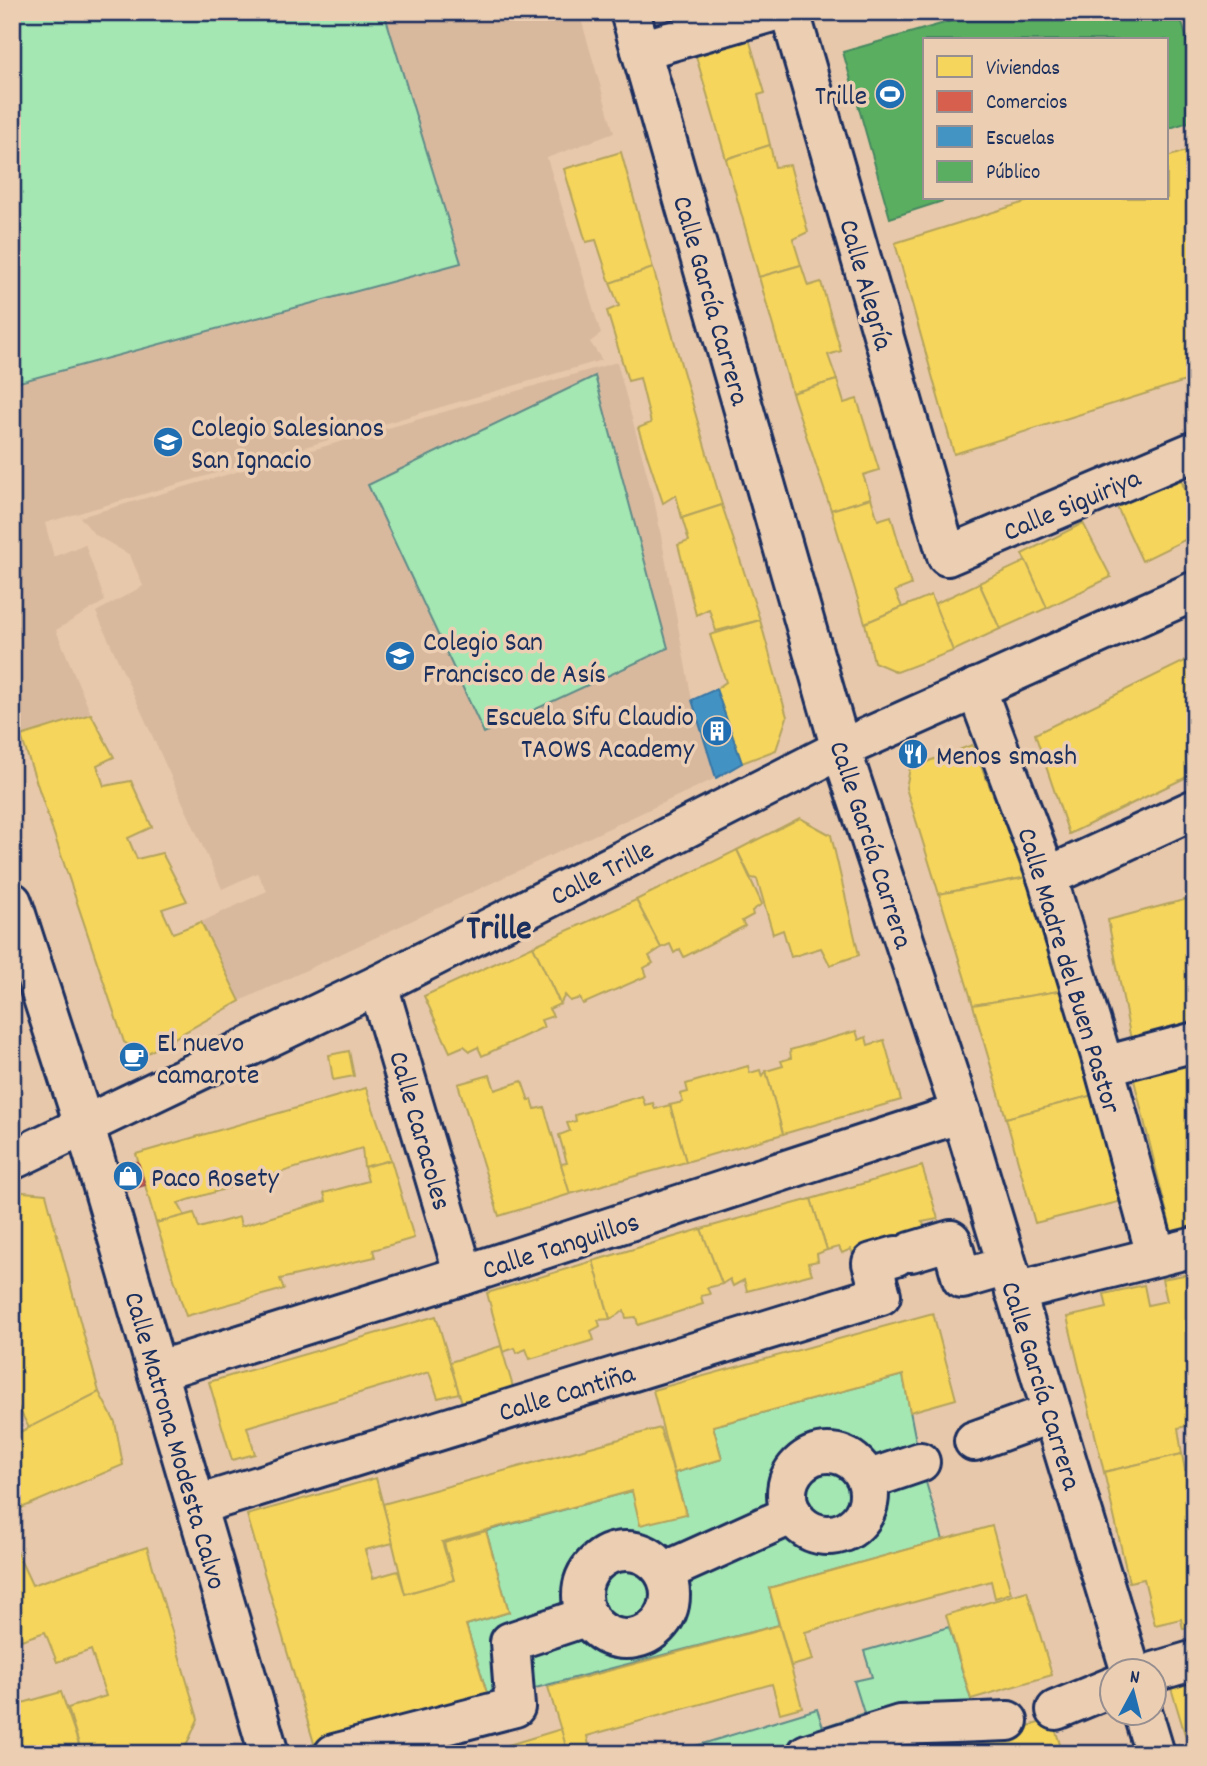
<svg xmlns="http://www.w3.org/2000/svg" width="1207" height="1766" font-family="Dekko,sans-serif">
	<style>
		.built { fill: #d9b99e }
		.green { fill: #a4e7b2; stroke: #608b88; stroke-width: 2 }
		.homes { fill: #f6d55c; stroke: #b4a35d; stroke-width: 2 }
		.shops { fill: #d6604d; stroke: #9e5152; stroke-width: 2 }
		.schools { fill: #4393c3; stroke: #3775a5; stroke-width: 2 }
		.public { fill: #5aae61; stroke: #478860; stroke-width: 2 }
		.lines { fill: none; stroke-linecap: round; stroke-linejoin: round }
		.minor-casing { stroke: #1b2f5e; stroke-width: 44 }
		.minor { stroke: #eccfb3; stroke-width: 38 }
		.labels { text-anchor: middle; stroke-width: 7; stroke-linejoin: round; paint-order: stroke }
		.poi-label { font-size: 28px; fill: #1b2f5e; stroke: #eccfb3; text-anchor: start }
		.street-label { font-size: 28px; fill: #1b2f5e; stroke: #eccfb3 }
		.district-label { font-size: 35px; font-weight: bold; fill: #1b2f5e; stroke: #eccfb3 }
	</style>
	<rect width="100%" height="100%" fill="#e8c8aa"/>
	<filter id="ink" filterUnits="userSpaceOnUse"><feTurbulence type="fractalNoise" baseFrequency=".0143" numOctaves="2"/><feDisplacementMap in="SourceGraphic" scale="14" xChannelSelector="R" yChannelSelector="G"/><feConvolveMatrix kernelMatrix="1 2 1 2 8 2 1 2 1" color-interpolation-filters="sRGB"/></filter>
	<g filter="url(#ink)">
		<g class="built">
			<path d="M12,12H579L614,133L547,158L601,334L590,342L602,360L45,523L54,557L85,544L105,601L56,630L91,714L21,736L12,708Z"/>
			<path d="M617,362L655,504L692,700L716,778L240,1001L201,922L267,891L257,873L222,889L96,612L143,586L130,555L94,534L80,517Z"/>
		</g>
		<g class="green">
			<path d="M12,12H384L461,263L12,384Z"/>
			<path d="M595,376L668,648L484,733L368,485Z"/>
			<path d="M903,1375L920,1462L943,1540L769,1588L779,1625L489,1700L466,1625L509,1612L486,1531L632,1491L686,1514L674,1473L722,1459L713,1426Z"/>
			<path d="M949,1627L979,1726L872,1754H669L817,1709L823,1727L864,1713L854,1681L872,1677L864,1651Z"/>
		</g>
		<g class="homes">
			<path d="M745,25L765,93L758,95L770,145L726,159L691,39Z"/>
			<path d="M770,145L775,167L790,165L808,232L793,239L801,265L759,277L726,159Z"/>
			<path d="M1195,148V378L954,454L895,243L1038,198H1167V157Z"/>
			<path d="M621,152L653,268L610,283L596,240L586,242L564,169Z"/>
			<path d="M801,265L808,286L821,282L841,351L828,355L837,380L792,393L759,277Z"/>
			<path d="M653,268L722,505L682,518L676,495L663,503L638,428L651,423L640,378L628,381L607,311L619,306L610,283Z"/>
			<path d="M837,380L844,403L857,399L879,470L863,475L871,498L831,510L792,393Z"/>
			<path d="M1180,478L1195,509V535L1142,561L1117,507Z"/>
			<path d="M1195,480V509L1183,485Z"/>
			<path d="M871,498L878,520L891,516L911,585L895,591L902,607L865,623L831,510Z"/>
			<path d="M722,505L760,620L716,631L709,609L696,615L678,545L689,541L682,518Z"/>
			<path d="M1083,523L1111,577L1047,608L1022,554Z"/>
			<path d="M1026,561L1047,608L1000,629L979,583Z"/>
			<path d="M979,583L1000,629L953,651L934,604Z"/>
			<path d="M931,595L953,651L897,672L874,662L865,623Z"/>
			<path d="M760,620L787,717L776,750L742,763L716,689L726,682L710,635Z"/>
			<path d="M1195,656V773L1069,834L1035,734Z"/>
			<path d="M91,714L114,757L97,765L104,786L131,781L152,827L128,838L137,859L162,853L187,901L162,909L173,933L201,922L240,1001L144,1055L124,1042L21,736Z"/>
			<path d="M972,745L1028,877L939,894L906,788L910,768Z"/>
			<path d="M800,818L831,835L859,955L830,965L821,948L791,957L783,930L773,934L757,879L751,878L737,850Z"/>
			<path d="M737,850L762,904L752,911L753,915L742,921L745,926L684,957L680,949L674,953L670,944L661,948L636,900Z"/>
			<path d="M1028,877L1065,990L973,1005L939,894Z"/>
			<path d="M1195,897V1031L1131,1040L1108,920Z"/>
			<path d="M636,900L661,948L649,956L653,963L644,968L647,976L583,1004L580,998L570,1001L565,995L560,1004L533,946Z"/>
			<path d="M533,946L560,1004L549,1009L553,1016L541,1020L544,1027L482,1056L478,1047L470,1051L464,1046L450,1052L424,996Z"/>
			<path d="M1065,990L1101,1093L1006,1118L973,1005Z"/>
			<path d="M856,1031L859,1040L866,1037L868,1045L884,1040L901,1100L783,1134L766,1071L783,1066L781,1061L791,1058L790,1050Z"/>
			<path d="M349,1051L354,1076L333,1080L329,1055Z"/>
			<path d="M1195,1062V1243L1175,1246L1133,1076Z"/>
			<path d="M748,1066L750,1073L760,1070L762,1077L766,1071L783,1134L686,1162L670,1105L683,1102L680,1094L688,1092L686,1084Z"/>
			<path d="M490,1075L495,1090L522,1081L529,1101L532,1099L535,1109L544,1107L570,1194L499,1216L458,1084Z"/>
			<path d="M366,1088L391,1160L364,1167L362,1148L178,1203L185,1216L156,1223L136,1154Z"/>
			<path d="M1101,1093L1130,1199L1035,1223L1006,1118Z"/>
			<path d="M642,1096L645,1105L653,1103L655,1109L670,1105L686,1162L570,1194L561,1164L567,1163L559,1135L570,1131L567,1123L576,1121L575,1115Z"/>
			<path d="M391,1160L414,1238L373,1250L375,1257L280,1279L284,1289L186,1316L156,1223L194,1213L199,1228L239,1217L241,1226L326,1201L324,1193L368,1181L364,1167Z"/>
			<path d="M922,1166L938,1219L922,1222L925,1226L916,1230L919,1238L854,1257L851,1249L842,1253L839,1247L827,1250L811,1199Z"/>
			<path d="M12,1191L46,1194L99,1392L29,1428L12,1395Z"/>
			<path d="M811,1199L827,1250L817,1254L818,1261L808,1263L812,1274L747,1291L744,1280L733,1286L730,1279L722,1284L701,1229Z"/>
			<path d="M701,1229L722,1284L707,1288L710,1294L701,1296L703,1304L638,1325L636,1317L626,1318L624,1311L610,1319L593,1261Z"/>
			<path d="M593,1261L610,1319L598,1320L600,1326L591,1331L594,1340L530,1359L526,1349L517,1353L515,1348L503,1352L487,1293Z"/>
			<path d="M1195,1273V1424L1178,1428L1182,1454L1104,1472L1067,1317L1107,1308L1104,1294L1144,1285L1148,1305L1167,1301L1162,1279Z"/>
			<path d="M933,1313L956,1399L910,1412L903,1375L713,1426L722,1459L674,1473L653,1390Z"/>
			<path d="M436,1316L459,1393L438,1398L429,1372L247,1427L255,1454L232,1460L209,1382Z"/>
			<path d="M501,1346L513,1387L462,1403L450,1362Z"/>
			<path d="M99,1392L115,1422L123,1465L12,1512V1436Z"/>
			<path d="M660,1428L686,1514L640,1525L632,1491L442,1542L454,1580L405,1594L383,1504Z"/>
			<path d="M1182,1454L1185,1470L1195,1468V1626L1183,1629L1181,1619L1155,1625L1144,1579L1129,1582L1104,1472Z"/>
			<path d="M376,1478L393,1543L365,1550L373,1578L398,1571L405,1594L454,1580L444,1543L486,1531L509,1612L466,1625L489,1700L316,1750L247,1515Z"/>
			<path d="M992,1526L1011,1593L995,1598L991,1581L805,1632L813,1660L791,1666L769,1588Z"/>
			<path d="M12,1542L32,1585L147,1547L198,1719L184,1751L82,1754L68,1708L106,1696L91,1650L57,1662L45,1632L12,1643Z"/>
			<path d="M1027,1591L1052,1675L971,1699L946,1615Z"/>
			<path d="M779,1625L802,1707L780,1713L772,1684L587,1736L591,1754H568L548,1687Z"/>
			<path d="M1195,1670V1753L1191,1754L1168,1678Z"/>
			<path d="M61,1692L82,1754H12V1706Z"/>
			<path d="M1052,1719L1063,1754H935Z"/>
			<path d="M561,1729L568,1754H479Z"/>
		</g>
		<path class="shops" d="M138,1162L145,1185L119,1193L113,1167Z"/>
		<path class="schools" d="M716,689L742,763L716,778L692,700Z"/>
		<path class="public" d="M983,12H1179L1195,68V120L1167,129V40H925V198H952L890,218L843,52Z"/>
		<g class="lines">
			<g class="minor-casing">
				<g id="minor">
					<path d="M630,12L841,749L961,1113L1131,1672"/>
					<path d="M790,12L947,556L1195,451"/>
					<path d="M641,50L772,12"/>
					<path d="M976,688L1047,877L1104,1066L1156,1255"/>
					<path d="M1047,877L1195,809"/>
					<path d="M12,902L93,1153L269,1754"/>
					<path d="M378,985L464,1275"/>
					<path d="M1104,1066L1195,1042"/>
					<path d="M12,1160L378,985L841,749L1195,591"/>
					<path d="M911,1252L951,1240L962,1279L1007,1266"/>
					<path d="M1015,1292L1195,1247"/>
					<path d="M157,1371L464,1275L961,1113"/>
					<path d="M974,1441L1052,1413"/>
					<circle cx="828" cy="1494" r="41"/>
					<path d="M867,1480L920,1462"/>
					<path d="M197,1505L881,1295L872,1263L896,1256"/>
					<circle cx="626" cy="1595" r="44"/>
					<path d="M664,1572L793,1514"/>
					<path d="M1154,1672L1195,1660"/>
					<path d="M1056,1710L1112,1687"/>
					<path d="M1143,1714L1155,1754"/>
					<path d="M334,1754L515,1707L510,1642L588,1616"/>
					<path d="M807,1754L900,1725L1008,1721"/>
				</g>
			</g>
			<use href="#minor" class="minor"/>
		</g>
	</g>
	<defs>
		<g id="stadium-disc" transform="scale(1.575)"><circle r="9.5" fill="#1f6fb2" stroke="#eccfb3"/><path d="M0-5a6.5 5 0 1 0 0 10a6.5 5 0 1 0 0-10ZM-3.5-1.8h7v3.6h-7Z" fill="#fff"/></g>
		<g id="school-disc" transform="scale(1.575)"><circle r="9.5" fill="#1f6fb2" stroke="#eccfb3"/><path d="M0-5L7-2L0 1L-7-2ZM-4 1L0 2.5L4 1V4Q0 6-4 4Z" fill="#fff"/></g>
		<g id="building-disc" transform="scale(1.575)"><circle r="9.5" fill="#1f6fb2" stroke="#eccfb3"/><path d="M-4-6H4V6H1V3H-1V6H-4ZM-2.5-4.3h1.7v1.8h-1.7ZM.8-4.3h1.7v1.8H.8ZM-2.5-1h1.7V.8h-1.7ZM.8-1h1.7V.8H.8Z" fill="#fff"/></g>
		<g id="restaurant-disc" transform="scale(1.575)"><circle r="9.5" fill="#1f6fb2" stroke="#eccfb3"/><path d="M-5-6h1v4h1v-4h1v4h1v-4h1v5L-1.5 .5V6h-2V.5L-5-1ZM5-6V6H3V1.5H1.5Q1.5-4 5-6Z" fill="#fff"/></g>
		<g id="cafe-disc" transform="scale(1.575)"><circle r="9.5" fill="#1f6fb2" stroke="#eccfb3"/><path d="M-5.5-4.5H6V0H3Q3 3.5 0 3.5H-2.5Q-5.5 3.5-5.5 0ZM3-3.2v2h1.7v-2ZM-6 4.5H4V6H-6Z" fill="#fff"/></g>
		<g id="shop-disc" transform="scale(1.575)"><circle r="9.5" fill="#1f6fb2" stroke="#eccfb3"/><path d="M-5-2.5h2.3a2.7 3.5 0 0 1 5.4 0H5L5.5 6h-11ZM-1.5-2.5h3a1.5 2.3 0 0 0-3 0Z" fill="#fff"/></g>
	</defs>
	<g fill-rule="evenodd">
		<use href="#stadium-disc" x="890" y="94"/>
		<use href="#school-disc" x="168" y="442"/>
		<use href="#school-disc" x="400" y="656"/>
		<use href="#building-disc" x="717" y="731"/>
		<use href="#restaurant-disc" x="913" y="754"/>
		<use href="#cafe-disc" x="134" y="1057"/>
		<use href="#shop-disc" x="128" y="1176"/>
	</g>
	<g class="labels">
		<g class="poi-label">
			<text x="867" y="104" text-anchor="end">Trille</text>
			<text x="191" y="436">Colegio Salesianos<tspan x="191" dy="32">San Ignacio</tspan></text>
			<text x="423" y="650">Colegio San<tspan x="423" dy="32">Francisco de Asís</tspan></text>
			<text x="694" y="725" text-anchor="end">Escuela Sifu Claudio<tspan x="694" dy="32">TAOWS Academy</tspan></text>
			<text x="936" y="764">Menos smash</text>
			<text x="157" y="1051">El nuevo<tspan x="157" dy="32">camarote</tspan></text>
			<text x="151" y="1186">Paco Rosety</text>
		</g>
		<g class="street-label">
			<text transform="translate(868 284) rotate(74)" y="10">Calle Alegría</text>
			<text transform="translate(713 300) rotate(74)" y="10">Calle García Carrera</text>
			<text transform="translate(1071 503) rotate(-23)" y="10">Calle Siguiriya</text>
			<text transform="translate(873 844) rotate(72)" y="10">Calle García Carrera</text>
			<text transform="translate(601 871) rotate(-27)" y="10">Calle Trille</text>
			<text transform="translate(1071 970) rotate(73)" y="10">Calle Madre del Buen Pastor</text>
			<text transform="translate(422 1130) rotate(74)" y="10">Calle Caracoles</text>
			<text transform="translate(560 1244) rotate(-18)" y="10">Calle Tanguillos</text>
			<text transform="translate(1043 1385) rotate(73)" y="10">Calle García Carrera</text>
			<text transform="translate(566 1391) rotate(-17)" y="10">Calle Cantiña</text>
			<text transform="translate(177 1440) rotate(74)" y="10">Calle Matrona Modesta Calvo</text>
		</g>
		<g class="district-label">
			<text x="499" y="938">Trille</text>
		</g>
	</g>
	<rect width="1207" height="1766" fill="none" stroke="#eccfb3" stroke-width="42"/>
	<rect x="21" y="21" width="1165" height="1724" fill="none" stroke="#1b2f5e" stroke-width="2.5" filter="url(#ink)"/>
	<rect x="923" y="38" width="245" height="161" fill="#eccfb3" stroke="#988f91" stroke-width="2"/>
	<rect x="937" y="56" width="35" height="21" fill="#f6d55c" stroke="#988f91" stroke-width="2"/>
	<text x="986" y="74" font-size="21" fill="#1b2f5e">Viviendas</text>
	<rect x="937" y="91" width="35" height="21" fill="#d6604d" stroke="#988f91" stroke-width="2"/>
	<text x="986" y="108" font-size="21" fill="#1b2f5e">Comercios</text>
	<rect x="937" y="126" width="35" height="21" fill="#4393c3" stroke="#988f91" stroke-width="2"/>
	<text x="986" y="144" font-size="21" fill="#1b2f5e">Escuelas</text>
	<rect x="937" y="161" width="35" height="21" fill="#5aae61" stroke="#988f91" stroke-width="2"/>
	<text x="986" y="178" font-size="21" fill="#1b2f5e">Público</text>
	<g transform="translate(1133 1692) rotate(7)"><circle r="33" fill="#eccfb3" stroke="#988f91" stroke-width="2"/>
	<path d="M0-5L12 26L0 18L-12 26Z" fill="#1f6fb2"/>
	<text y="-10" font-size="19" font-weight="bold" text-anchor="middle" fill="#1b2f5e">N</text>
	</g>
</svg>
